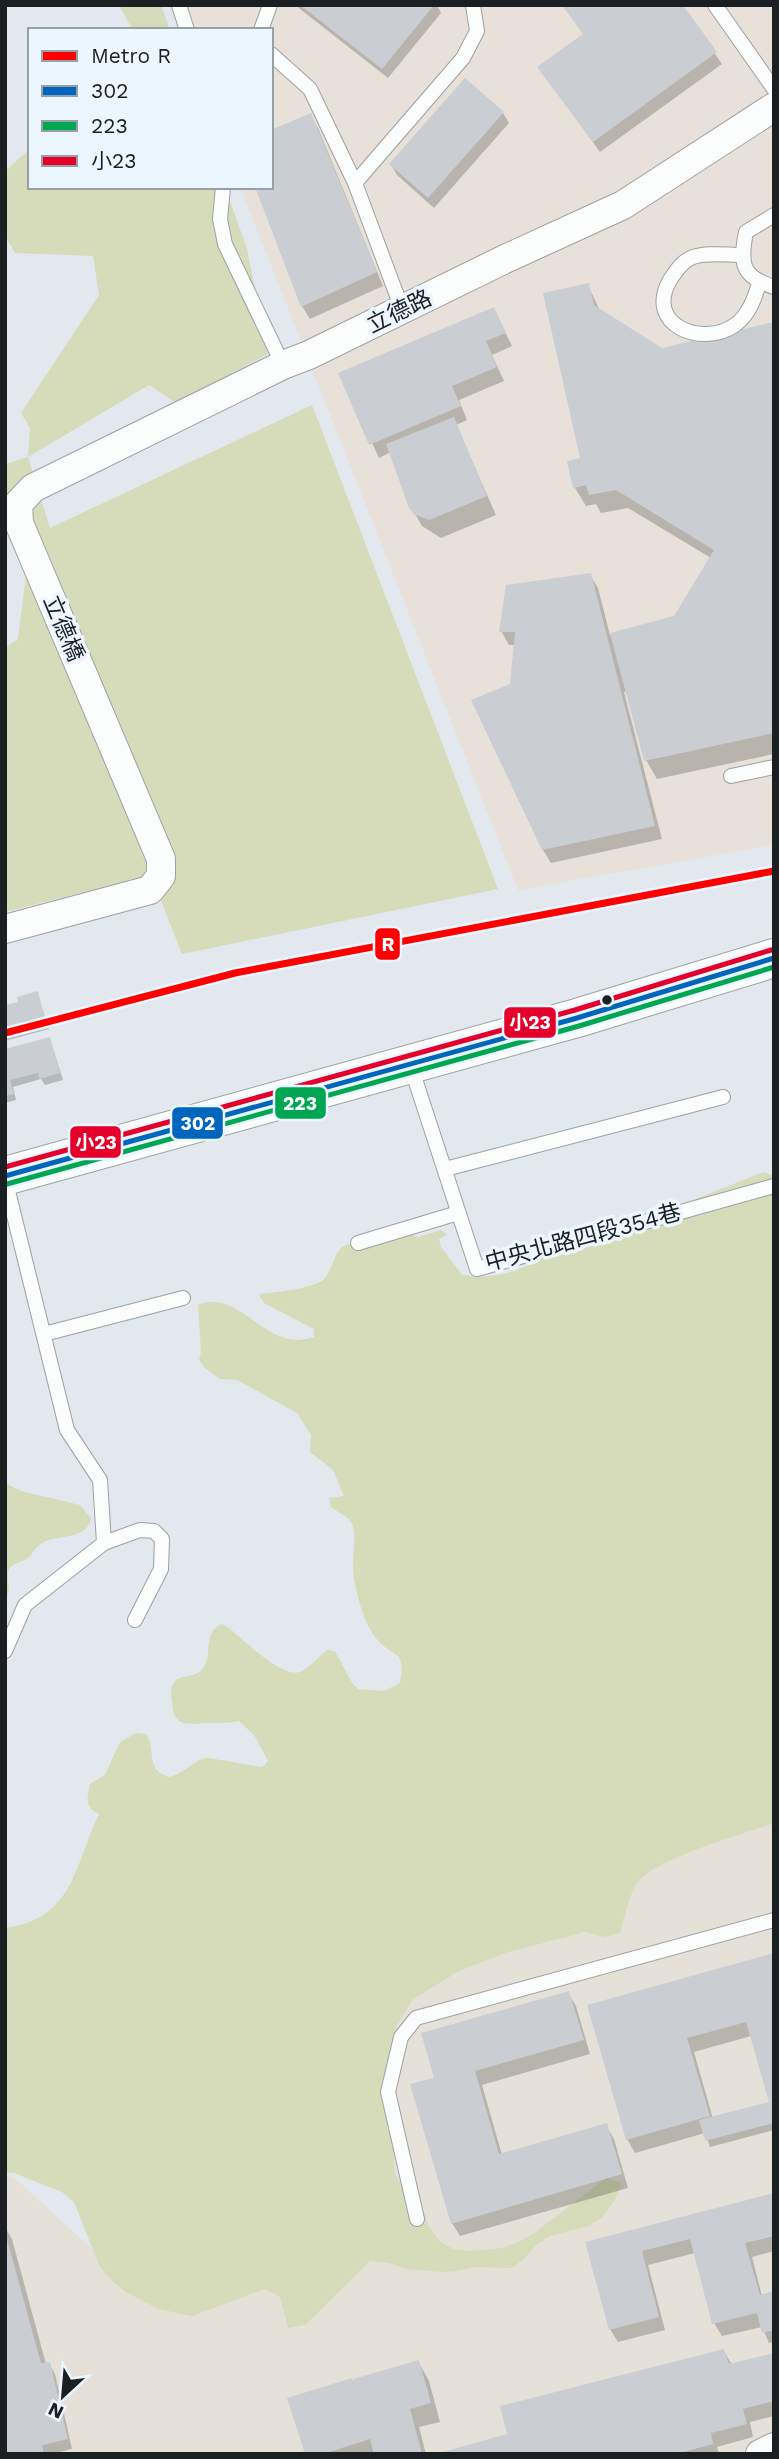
<svg xmlns="http://www.w3.org/2000/svg" width="779" height="2459" font-family="'Work Sans','Noto Sans TC',sans-serif">
	<style>
		.industrial { fill: #e7e1d9 }
		.education { fill: #e5e1d9 }
		.green { fill: #d6dbba }
		.shadow { fill: #0003; fill-rule: evenodd }
		.building { fill: #caced2 }
		.lines { fill: none; stroke-linecap: round; stroke-linejoin: round }
		.lane-casing { stroke: #9da1a4; stroke-width: 16 }
		.street-casing { stroke: #9da1a4; stroke-width: 30 }
		.secondary-casing { stroke: #9da1a4; stroke-width: 40 }
		.lane { stroke: #fbfcfc; stroke-width: 14 }
		.street { stroke: #fbfcfc; stroke-width: 28 }
		.secondary { stroke: #fbfcfc; stroke-width: 38 }
		.bus-1-casing { stroke: #ecf6ff; stroke-width: 10 }
		.bus-2-casing { stroke: #ecf6ff; stroke-width: 10 }
		.bus-3-casing { stroke: #ecf6ff; stroke-width: 10 }
		.bus-1 { stroke: #0065bd; stroke-width: 5 }
		.bus-2 { stroke: #00a651; stroke-width: 5 }
		.bus-3 { stroke: #e4002b; stroke-width: 5 }
		.metro-1-casing { stroke: #ecf6ff; stroke-width: 12 }
		.metro-1 { stroke: #f00; stroke-width: 7 }
		.bus-dot { fill: #1b1f22; stroke: #ecf6ff; stroke-width: 2.5 }
		.labels { text-anchor: middle; stroke-width: 7; stroke-linejoin: round; paint-order: stroke }
		.street-label { font-size: 23px; fill: #1b1f22; stroke: #ecf6ff }
		.line-badge { stroke: #ecf6ff; stroke-width: 2.5 }
		.badge-label { font-size: 19px; text-anchor: middle; font-weight: bold; fill: #fff }
	</style>
	<rect width="100%" height="100%" fill="#e2e8ed"/>
	<path class="industrial" d="M168,5H774V845L518,890L240,187H271V30H178Z"/>
	<path class="education" d="M774,1803V2454H5V2175L15,2178L142,2295L351,2007Z"/>
	<g class="green">
		<path d="M119,5H161L170,30H133Z"/>
		<path d="M30,149V187H225L247,249L268,354L176,403L149,385L28,457L50,528L312,405L498,889L182,954L151,875L5,912V648L18,639L26,576L5,528V464L28,457L30,428L21,413L99,295L93,256L15,253L5,236V171Z"/>
		<path d="M764,1172L774,1176V1823C743,1834 650,1859 635,1886C628,1899 625,1918 620,1933L604,1937L585,1932L505,1953L457,1972L412,2000L396,2027L387,2128L393,2142L395,2175L403,2186L418,2195L429,2226L439,2241L453,2249L469,2251L503,2248L518,2242L533,2234L606,2178L621,2183L615,2199L603,2217L589,2226L550,2236L536,2245L525,2258L512,2268L475,2267L458,2271L442,2272L406,2269L389,2263L370,2261L305,2325L288,2328L280,2297L265,2289L192,2316L158,2309L126,2292L111,2280L100,2267L74,2202L62,2192L14,2173H5V1928C74,1919 74,1866 99,1814C84,1807 87,1798 90,1784L105,1775L120,1742L136,1733L146,1734C157,1750 144,1769 169,1777C183,1774 192,1762 205,1758C208,1757 253,1766 262,1767L268,1761L254,1735L239,1721C228,1723 218,1723 207,1723C188,1724 173,1728 172,1702C171,1695 170,1687 175,1681C183,1674 198,1678 204,1667C213,1651 202,1635 221,1624L229,1628C244,1640 281,1678 300,1672C310,1668 318,1657 327,1650L335,1651L352,1683L358,1689L384,1691L400,1683L402,1666L399,1657C389,1650 378,1643 371,1631C362,1616 352,1580 353,1562C353,1550 357,1536 352,1524C349,1516 337,1512 331,1507L329,1498L344,1496L333,1470L310,1452L311,1435L297,1413L237,1380L220,1379L205,1368L199,1360L201,1352L198,1305C234,1289 260,1339 297,1340C303,1340 309,1338 314,1337V1329L264,1303L259,1294C273,1293 314,1288 323,1280C337,1266 332,1242 357,1243L401,1231L418,1237L441,1230L447,1235L439,1239L441,1247L462,1275C480,1277 497,1277 514,1271Z"/>
		<path d="M5,1483L21,1491L80,1505L91,1519C85,1542 55,1533 39,1545C35,1548 32,1554 28,1558C21,1563 8,1563 8,1574C7,1583 11,1586 7,1595Z"/>
	</g>
	<g class="shadow">
		<path d="M295,5H437L441,13L388,78Z"/>
		<path d="M681,5L722,64L600,152L546,77Z"/>
		<path d="M466,80L503,113L509,123L434,208L397,175L391,164Z"/>
		<path d="M310,115L318,128L383,286L310,319L302,306L271,187Z"/>
		<path d="M588,285L600,311L774,427V754L657,779L646,760L627,691L624,692L662,839L551,863L543,850L512,685L515,645H509L501,631L590,575L598,588L610,635L675,618L711,558L628,508L601,513L596,504L586,506L575,488L569,462L582,459Z"/>
		<path d="M494,309L512,346L492,355L504,381L459,400L467,420L456,425L496,515L441,538L422,526L411,507L391,452L379,458L340,374Z"/>
		<path d="M37,993L49,1029L5,1041V1007L20,1003Z"/>
		<path d="M50,1039L63,1080L45,1085L41,1079L13,1087L16,1100L5,1103V1051Z"/>
		<path d="M774,1955V2130L710,2147L705,2133L635,2153L627,2139L589,2006ZM751,2036L771,2104L713,2119L694,2052Z"/>
		<path d="M568,1993L576,2006L590,2054L482,2085L502,2155L606,2125L614,2139L628,2188L460,2236L452,2223L436,2079Z"/>
		<path d="M774,2195V2251L752,2257L762,2296L774,2293V2342L769,2343L762,2327L722,2336L714,2323L695,2253L648,2265L665,2330L618,2342L610,2329L587,2244Z"/>
		<path d="M5,2227L12,2239L46,2364H49L55,2374L72,2449L51,2454H5Z"/>
		<path d="M724,2351L732,2365L774,2355V2416L750,2422L753,2437L717,2447L719,2454H439L506,2436Z"/>
		<path d="M419,2363L429,2381L440,2422L419,2427L426,2454H307L289,2399Z"/>
	</g>
	<g class="building">
		<path d="M300,5H434L382,69Z"/>
		<path d="M562,5H683L717,52L593,142L537,67L583,34Z"/>
		<path d="M465,78L504,112L428,198L389,164Z"/>
		<path d="M311,113L377,272L301,307L255,187H271V130Z"/>
		<path d="M589,283L594,305L662,348L774,322V733L644,761L610,633L674,616L714,550L616,490L589,495L586,485L573,488L567,461L580,458L543,293Z"/>
		<path d="M494,307L506,333L486,341L497,367L452,386L461,406L369,445L338,373Z"/>
		<path d="M454,417L487,496L429,520L414,514L409,508L386,444Z"/>
		<path d="M591,573L655,826L542,850L471,700L510,684L515,632H499L506,585Z"/>
		<path d="M38,991L46,1023L5,1034V1005L18,1002L17,997Z"/>
		<path d="M50,1037L60,1073L39,1079L38,1073L10,1080L14,1094L5,1096V1049Z"/>
		<path d="M774,1953V2123L705,2141L699,2120L769,2102L746,2022L687,2038L710,2116L626,2140L587,2005Z"/>
		<path d="M569,1991L584,2040L475,2071L499,2154L607,2123L622,2174L451,2224L410,2084L434,2078L421,2033Z"/>
		<path d="M774,2193V2236L745,2243L760,2295L774,2291V2330L762,2333L757,2313L712,2324L690,2239L642,2251L659,2317L609,2330L585,2242Z"/>
		<path d="M5,2232L41,2363L50,2362L68,2439L42,2445L44,2454H5Z"/>
		<path d="M724,2349L729,2364L774,2353V2401L743,2409L747,2424L711,2433L713,2444L676,2454H436L507,2434L500,2406Z"/>
		<path d="M419,2360L431,2403L410,2409L422,2454H374L370,2439L323,2454H305L287,2398L352,2378L354,2387L353,2379Z"/>
	</g>
	<g class="lines">
		<g class="lane-casing">
			<g id="lane">
				<path d="M179,5L187,30"/>
				<path d="M715,5L774,89"/>
				<path d="M261,30L270,5"/>
				<path d="M271,54L310,89L355,183L402,309"/>
				<path d="M355,183L463,58L477,31L473,5"/>
				<path d="M223,187L220,219L225,244L283,365"/>
				<path d="M774,215L746,232C740,263 741,277 774,287"/>
				<path d="M742,255C726,255 708,252 693,257C682,261 676,271 670,280C644,325 702,348 735,325C749,315 755,298 759,283"/>
				<path d="M731,776L774,767"/>
				<path d="M410,1064L477,1269L774,1186"/>
				<path d="M445,1169L723,1097"/>
				<path d="M5,1179L67,1430L100,1480L104,1543L25,1605L5,1651"/>
				<path d="M358,1243L458,1213"/>
				<path d="M44,1334L183,1298"/>
				<path d="M104,1543L140,1530L154,1531L162,1539L161,1569L135,1620"/>
				<path d="M417,2219L388,2092L401,2037L416,2018L774,1920"/>
			</g>
		</g>
		<g class="street-casing">
			<g id="street">
				<path d="M5,929L150,890L161,876V859L19,523L18,504L33,488L283,365L309,355L505,259L623,205L774,107"/>
				<path d="M760,2454L774,2447"/>
			</g>
		</g>
		<g class="secondary-casing">
			<path id="secondary" d="M5,1176L577,1018L774,958"/>
		</g>
		<use href="#lane" class="lane"/>
		<use href="#street" class="street"/>
		<use href="#secondary" class="secondary"/>
		<g class="bus-1-casing">
			<path id="bus-1" d="M5,1176L577,1018L774,958"/>
		</g>
		<g class="bus-2-casing">
			<path id="bus-2" d="M7,1184L579,1026L774,967"/>
		</g>
		<g class="bus-3-casing">
			<path id="bus-3" d="M5,1167L575,1010L771,950"/>
		</g>
		<use href="#bus-1" class="bus-1"/>
		<use href="#bus-2" class="bus-2"/>
		<use href="#bus-3" class="bus-3"/>
		<g class="metro-1-casing">
			<path id="metro-1" d="M5,1033L235,973L774,871"/>
		</g>
		<use href="#metro-1" class="metro-1"/>
	</g>
	<circle class="bus-dot" cx="607" cy="1000" r="6"/>
	<g class="labels">
		<g class="street-label">
			<text transform="translate(399 311) rotate(-26)" y="8">立德路</text>
			<text transform="translate(64 628) rotate(67)" y="8">立德橋</text>
			<text transform="translate(583 1237) rotate(-15)" y="8">中央北路四段354巷</text>
		</g>
	</g>
	<g class="line-badge">
		<rect x="374" y="927" width="27" height="34" rx="7" fill="#f00"/>
		<rect x="503" y="1006" width="54" height="33" rx="7" fill="#e4002b"/>
		<rect x="274" y="1086" width="53" height="34" rx="7" fill="#00a651"/>
		<rect x="171" y="1106" width="53" height="34" rx="7" fill="#0065bd"/>
		<rect x="69" y="1125" width="53" height="34" rx="7" fill="#e4002b"/>
	</g>
	<g class="badge-label">
		<text x="388" y="951">R</text>
		<text x="530" y="1029">小23</text>
		<text x="300" y="1110">223</text>
		<text x="198" y="1130">302</text>
		<text x="96" y="1149">小23</text>
	</g>
	<rect width="779" height="2459" fill="none" stroke="#1b1f22" stroke-width="14"/>
	<rect x="28" y="28" width="245" height="161" fill="#ecf6ff" stroke="#98a0a7" stroke-width="2"/>
	<rect x="42" y="51" width="35" height="10" fill="#ff0000" stroke="#98a0a7" stroke-width="2"/>
	<text x="91" y="63" font-size="21" fill="#1b1f22">Metro R</text>
	<rect x="42" y="86" width="35" height="10" fill="#0065bd" stroke="#98a0a7" stroke-width="2"/>
	<text x="91" y="98" font-size="21" fill="#1b1f22">302</text>
	<rect x="42" y="121" width="35" height="10" fill="#00a651" stroke="#98a0a7" stroke-width="2"/>
	<text x="91" y="133" font-size="21" fill="#1b1f22">223</text>
	<rect x="42" y="156" width="35" height="10" fill="#e4002b" stroke="#98a0a7" stroke-width="2"/>
	<text x="91" y="168" font-size="21" fill="#1b1f22">小23</text>
	<g transform="translate(63 2396) rotate(206)" stroke="#ecf6ff" stroke-width="5" paint-order="stroke">
	<path d="M0-5L12 26L0 18L-12 26Z" fill="#1b1f22"/>
	<text y="-10" font-size="19" font-weight="bold" text-anchor="middle" fill="#1b1f22">N</text>
	</g>
</svg>
